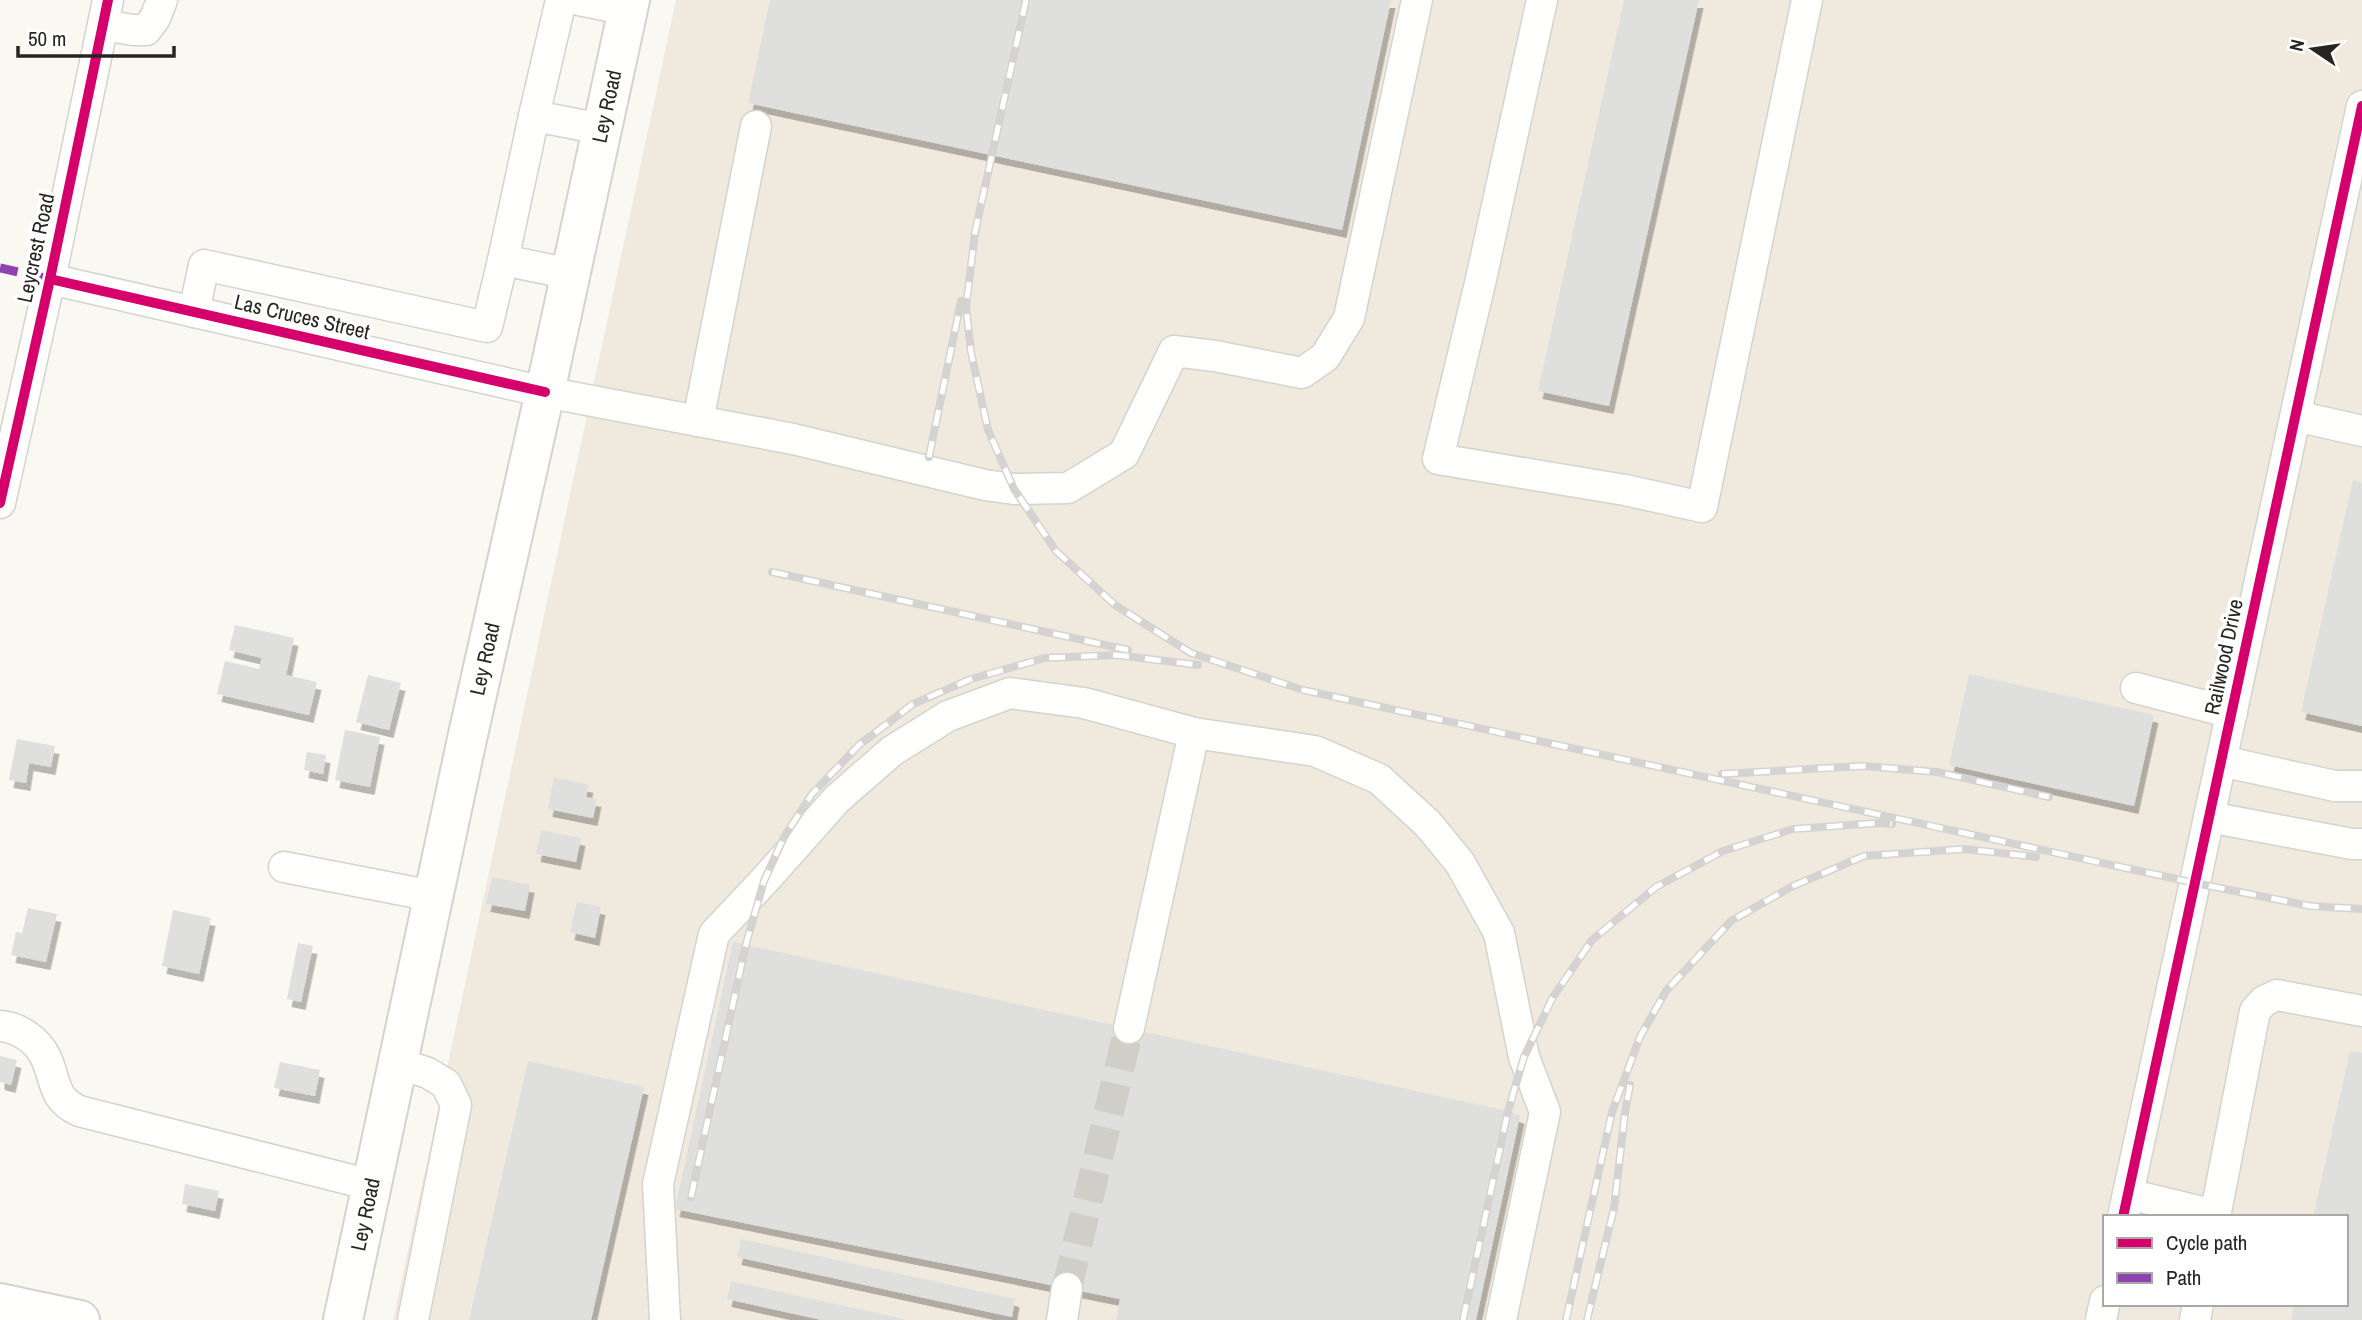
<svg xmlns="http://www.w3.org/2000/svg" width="2362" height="1320" font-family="'Archivo Narrow',sans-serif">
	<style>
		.built { fill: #f0eade; fill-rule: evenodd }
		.building { fill: #dfdfde; filter: url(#shadow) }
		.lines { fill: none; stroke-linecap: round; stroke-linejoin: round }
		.minor-tunnel { stroke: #d0cec8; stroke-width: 30; stroke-dasharray: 30 15; stroke-linecap: butt }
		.minor-casing { stroke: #d4d3ce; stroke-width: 33 }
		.major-casing { stroke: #d4d3ce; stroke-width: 42 }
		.minor { stroke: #fefefd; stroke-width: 30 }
		.major { stroke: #fefefd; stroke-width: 38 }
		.rail-casing { stroke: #d5d3d2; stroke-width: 8 }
		.rail { stroke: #fff; stroke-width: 5; stroke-dasharray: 16; stroke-linecap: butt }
		.quiet { stroke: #8e44ad; stroke-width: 9; stroke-dasharray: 18 9; stroke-linecap: butt }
		.cycleway-casing { stroke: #fff; stroke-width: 15 }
		.cycleway { stroke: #d6006c; stroke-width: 10 }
		.labels { text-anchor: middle; stroke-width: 7; stroke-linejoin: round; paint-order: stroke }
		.street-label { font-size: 21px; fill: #272521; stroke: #fff }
	</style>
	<defs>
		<filter id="shadow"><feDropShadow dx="4.5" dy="8" stdDeviation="0" flood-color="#0004"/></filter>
	</defs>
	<rect width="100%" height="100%" fill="#faf8f2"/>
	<path class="built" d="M676,0H2362V1320H393ZM2105,1217H2346V1304H2105Z"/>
	<g class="building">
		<path d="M770,0H1391L1342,230L748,103Z"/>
		<path d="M1624,0H1699L1609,406L1538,391Z"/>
		<path d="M2353,480L2362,483V726L2301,712Z"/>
		<path d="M235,625L294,638L286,675L317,682L309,715L217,694L225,661L259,669L262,658L229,650Z"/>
		<path d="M1969,674L2154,715L2134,806L1949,765Z"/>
		<path d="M368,675L401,683L389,730L356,722Z"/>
		<path d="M345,730L380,737L370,787L335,780Z"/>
		<path d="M17,739L55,746L51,767L29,763L26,783L9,780Z"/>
		<path d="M307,752L326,755L323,774L304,770Z"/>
		<path d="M554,777L589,785L586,797L597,799L593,818L548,809Z"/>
		<path d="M541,830L581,838L576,862L536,854Z"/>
		<path d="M492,877L530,885L525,911L486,904Z"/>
		<path d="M577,902L601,907L595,938L570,932Z"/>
		<path d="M28,908L57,914L46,962L11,955L16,932L22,933Z"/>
		<path d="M173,910L211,918L199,974L162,966Z"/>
		<path d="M733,942L1508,1111L1520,1116L1476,1320H1116L1120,1299L675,1209Z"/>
		<path d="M298,943L313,946L301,1002L287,999Z"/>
		<path d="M2350,1051L2362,1053V1320H2291L2294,1304H2346V1217H2313Z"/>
		<path d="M0,1056L17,1060L11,1085L0,1082Z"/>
		<path d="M528,1061L644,1087L591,1320H469Z"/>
		<path d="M280,1062L320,1070L315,1096L274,1088Z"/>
		<path d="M185,1184L219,1191L215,1211L182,1204Z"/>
		<path d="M741,1239L1015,1299L1012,1317L737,1257Z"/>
		<path d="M731,1281L904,1319V1320H822L727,1299Z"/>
	</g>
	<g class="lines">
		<path class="minor-tunnel" d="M1067,1288L1129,1028"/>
		<g class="minor-casing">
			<g id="minor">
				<path d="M579,0L628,10"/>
				<path d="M1542,0L1481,279L1438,459L1625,490L1702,507L1807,0"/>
				<path d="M103,25L133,30H146L155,18L162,0"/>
				<path d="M534,116L561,0"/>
				<path d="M571,274L503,260L534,116L602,129"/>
				<path d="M50,279L545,392L793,439L985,485L1014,489L1068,488L1124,454L1174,351L1215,356L1302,373L1325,357L1349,318L1417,0"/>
				<path d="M194,312L204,265L487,327L503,260"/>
				<path d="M2296,416L2362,431"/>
				<path d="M698,421L756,126"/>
				<path d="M0,503L50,279L108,0"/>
				<path d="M2136,688L2232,713"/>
				<path d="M2221,761L2335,786H2362"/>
				<path d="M2209,817L2352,844H2362"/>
				<path d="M284,867L433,896"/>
				<path d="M0,1026C18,1027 37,1040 45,1056C57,1080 51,1098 79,1111L371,1185"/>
				<path d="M1129,1028L1194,733"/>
				<path d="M398,1063L428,1073L446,1084L456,1105L413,1320"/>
				<path d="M2128,1194L2215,1215"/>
				<path d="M2123,1217L2362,106"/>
				<path d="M2215,1217L2255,1011L2264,1001L2277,995L2362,1011"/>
				<path d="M665,1320L658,1184L714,934L764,881L837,799L892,751L948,716L1010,693L1084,703L1194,733L1315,751L1379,779L1428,824L1460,863L1499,933L1524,1057L1545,1112L1501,1320"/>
				<path d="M1062,1320L1067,1288"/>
				<path d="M2101,1320L2105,1301"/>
				<path d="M2195,1320L2198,1304"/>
			</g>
		</g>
		<g class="major-casing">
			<g id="major">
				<path d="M0,1303L80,1320"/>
				<path id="s1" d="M343,1320L467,739L545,392L630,0"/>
			</g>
		</g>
		<use href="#minor" class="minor"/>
		<use href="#major" class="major"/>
		<g class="rail-casing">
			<g id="rail">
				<path d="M1026,0L975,232L966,307L971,352L988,430L1014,489L1056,551L1115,605L1191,653L1303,690L2195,883L2310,906L2362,909"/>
				<path d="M929,457L961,301"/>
				<path d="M772,572L1128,650"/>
				<path d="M1722,774L1863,766L1937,772L2049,797"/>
				<path d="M691,1197L746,944L764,881L784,837L812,794L859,745L913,704L971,679L1045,658L1117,655L1198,665"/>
				<path d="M1463,1320L1508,1111L1524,1057L1553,997L1592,940L1656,887L1723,851L1793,829L1879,823L1892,824"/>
				<path d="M1566,1320L1612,1112L1640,1037L1666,991L1731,921L1793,886L1864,856L1965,849L2036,857"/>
				<path d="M1587,1320L1614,1208L1625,1113L1630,1085"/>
			</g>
		</g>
		<use href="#rail" class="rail"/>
		<path class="quiet" d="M0,268L50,279"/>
		<g class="cycleway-casing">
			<g id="cycleway">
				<path d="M50,279L545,392"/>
				<path d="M0,503L50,279L108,0"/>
				<path d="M2123,1217L2362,106"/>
			</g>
		</g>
		<use href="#cycleway" class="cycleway"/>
	</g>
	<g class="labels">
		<g class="street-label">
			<text dy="7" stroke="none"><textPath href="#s1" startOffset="1242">Ley Road</textPath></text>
			<text transform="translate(36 248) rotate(-78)" y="7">Leycrest Road</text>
			<text transform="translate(302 317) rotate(13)" y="7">Las Cruces Street</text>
			<text transform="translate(2224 657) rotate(-78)" y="7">Railwood Drive</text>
			<text dy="7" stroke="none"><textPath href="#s1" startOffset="676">Ley Road</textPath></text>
			<text dy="7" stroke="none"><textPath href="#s1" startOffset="108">Ley Road</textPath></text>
		</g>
	</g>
	<rect x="2103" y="1215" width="245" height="91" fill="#ffffff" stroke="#a9a8a6" stroke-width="2"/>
	<rect x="2117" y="1238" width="35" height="10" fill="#d6006c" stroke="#a9a8a6" stroke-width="2"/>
	<text x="2166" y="1250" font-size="21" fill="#272521">Cycle path</text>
	<rect x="2117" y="1273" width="35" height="10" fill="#8e44ad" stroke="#a9a8a6" stroke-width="2"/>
	<text x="2166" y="1285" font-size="21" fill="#272521">Path</text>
	<g transform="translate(2313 49) rotate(283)" stroke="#ffffff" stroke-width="5" paint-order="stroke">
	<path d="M0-5L12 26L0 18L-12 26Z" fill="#272521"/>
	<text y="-10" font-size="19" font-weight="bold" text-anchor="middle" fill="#272521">N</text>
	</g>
	<path d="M18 46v10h156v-10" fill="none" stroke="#272521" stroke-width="3.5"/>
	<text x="28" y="46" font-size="21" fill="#272521" stroke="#ffffff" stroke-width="5" paint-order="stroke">50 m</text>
</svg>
